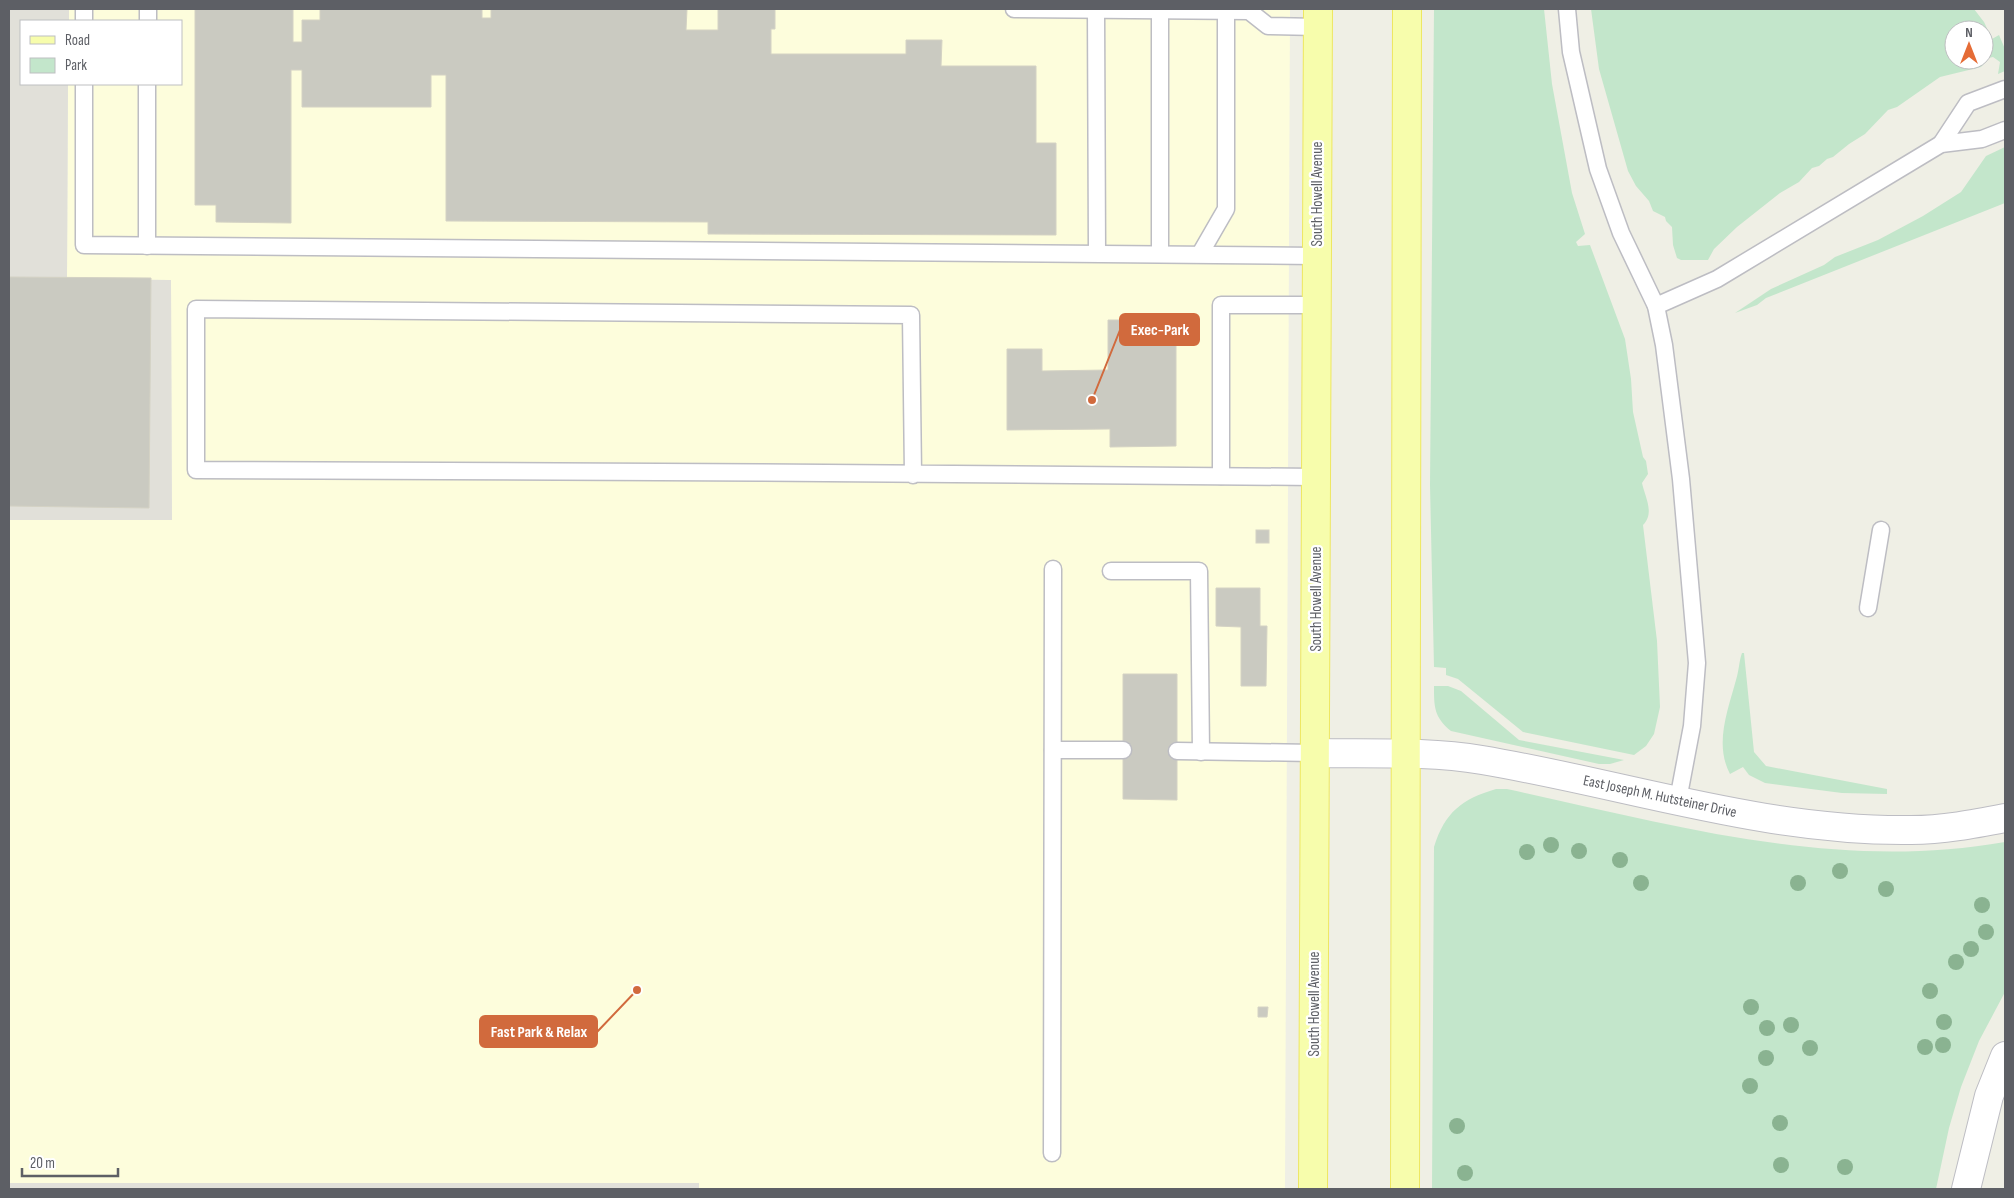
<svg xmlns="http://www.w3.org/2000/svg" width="2014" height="1198" font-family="'Sofia Sans Condensed',sans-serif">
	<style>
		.commercial { fill: #fdfddc }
		.industrial { fill: #e1e0d9 }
		.green { fill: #c3e6cb; fill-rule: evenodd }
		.building { fill: #cacac1; stroke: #d4d2c4 }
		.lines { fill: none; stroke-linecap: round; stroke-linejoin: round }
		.lane-casing { stroke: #bdbdc3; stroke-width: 19 }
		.street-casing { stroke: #bdbdc3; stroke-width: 30 }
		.primary-casing { stroke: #eee760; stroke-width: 30 }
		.lane { stroke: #fff; stroke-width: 16 }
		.street { stroke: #fff; stroke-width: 28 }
		.primary { stroke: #f7fdac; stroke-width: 28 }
		.tree { fill: #8ab391 }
		.labels { text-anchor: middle; stroke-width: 4.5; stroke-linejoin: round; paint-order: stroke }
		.street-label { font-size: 15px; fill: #5d5f65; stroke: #fff }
		.leader { fill: none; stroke: #d16a3d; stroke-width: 2 }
		.callout-dot { fill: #d16a3d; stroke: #fff; stroke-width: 2 }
		.callout { fill: #d16a3d; stroke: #d16a3d; stroke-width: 2 }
		.callout-label { font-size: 16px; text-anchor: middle; font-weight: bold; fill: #fff }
	</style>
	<rect width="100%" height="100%" fill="#efefe5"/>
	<path class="commercial" d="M69,9H1290L1285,1189H699L698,1183H9V520H172L171,280L67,279L68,84H181V21H69Z"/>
	<g class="industrial">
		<path d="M9,9H69V21H21V84H68L67,279L171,280L172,520H9Z"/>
		<rect x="9" y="1183" width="690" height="6"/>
	</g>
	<g class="green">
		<path d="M1434,9H1544L1552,84L1572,193L1585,234L1576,242L1578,246L1590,245L1625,339L1631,379L1633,412L1643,457L1646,461L1648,474L1642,483C1645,497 1655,513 1643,525L1657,641L1660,707L1654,734L1646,746L1634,755L1523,732L1458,679L1446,675V668L1434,667L1430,485Z"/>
		<path d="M1591,9H1974L1984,22L1992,39L1999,35L2005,49V71L1998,74L2000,62L1993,57L1989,58L1981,67L1940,77L1897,107L1888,110L1865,134L1849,144L1833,157L1827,159L1819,166L1812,168L1799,182L1780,193L1737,227L1714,249L1708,260H1681L1677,258L1673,245L1672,227L1666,221L1665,217L1653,211L1649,201L1636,186L1628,171L1599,69ZM1954,30H1984V60H1954Z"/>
		<path d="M2005,147V203L1766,298L1757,305L1735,313L1771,289L1824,265L1835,257L1878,240L1923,216L1961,192L1986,156Z"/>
		<path d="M1742,653H1744L1754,752L1766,766L1887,789V794L1842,793L1765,783L1749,775L1743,767L1730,774C1714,744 1728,710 1736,680C1739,671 1739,661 1742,653Z"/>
		<path d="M1434,686H1448L1461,691L1519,740L1624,760L1610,764H1599L1451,731C1434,717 1434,707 1434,686Z"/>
		<path d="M1496,789H1507C1674,825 1834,872 2005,842V992L1979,1041L1961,1087L1949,1128L1936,1189H1432L1434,847C1445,812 1462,799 1496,789Z"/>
	</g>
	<g class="building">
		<path d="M195,9H293V42H302V20H320V9H482V18H491V9H687L686,30H718V9H775V29H771V54H906V40H942L941,66H1036V143H1056V235L708,234V222L446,221V75H431V107H302V70H291V223L216,222V205H195Z"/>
		<path d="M9,277L151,278L149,508L9,506Z"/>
		<path d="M1108,320H1176V446L1110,447V429L1007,430V349H1042V371L1108,370Z"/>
		<rect x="1256" y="530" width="13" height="13"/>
		<path d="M1216,588H1260V626H1267L1266,686H1241V627L1216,626Z"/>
		<path d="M1123,674H1177V800L1123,799Z"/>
		<path d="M1258,1007H1268L1267,1017H1258Z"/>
	</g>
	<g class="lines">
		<g class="lane-casing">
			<g id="lane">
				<path d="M84,9V21"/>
				<path d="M1014,9L1249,11L1268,26L1318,27"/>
				<path d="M1567,9L1571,52L1598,169L1621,233L1656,306L1664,345L1681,479L1697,663L1692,726L1678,800"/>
				<path d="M1096,10L1097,253"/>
				<path d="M148,21V9"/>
				<path d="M84,84V245L1317,256"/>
				<path d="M1941,144L1968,103L2005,89"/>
				<path d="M147,246V84"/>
				<path d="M1160,254V10"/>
				<path d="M1200,254L1226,209V11"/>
				<path d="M1656,306L1717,279L1941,144L1982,139L2005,130"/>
				<path d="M913,475L911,315L196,309V470C569,472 943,472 1316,477"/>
				<path d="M1221,476V305H1317"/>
				<path d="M1111,571H1199L1201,752"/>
				<path d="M1868,608L1881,530"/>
				<path d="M1053,750H1123"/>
				<path d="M1177,751L1315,753"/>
				<path d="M1052,1153L1053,569"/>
			</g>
		</g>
		<g class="street-casing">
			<g id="street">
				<path d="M1315,753C1370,754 1428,751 1482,760C1625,784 1765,832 1911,830C1943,830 1974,824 2005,818"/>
				<path d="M1966,1189L1989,1096L2005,1056"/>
			</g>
		</g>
		<g class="primary-casing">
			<g id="primary">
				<path d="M1313,1189L1318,9"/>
				<path d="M1405,1189L1407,9"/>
			</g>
		</g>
		<use href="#lane" class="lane"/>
		<use href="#street" class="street"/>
		<use href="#primary" class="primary"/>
	</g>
	<g class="tree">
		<circle cx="1551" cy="845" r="8"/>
		<circle cx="1579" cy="851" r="8"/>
		<circle cx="1527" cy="852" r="8"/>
		<circle cx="1620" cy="860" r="8"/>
		<circle cx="1840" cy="871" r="8"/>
		<circle cx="1641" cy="883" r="8"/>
		<circle cx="1798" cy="883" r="8"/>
		<circle cx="1886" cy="889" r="8"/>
		<circle cx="1982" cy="905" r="8"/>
		<circle cx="1986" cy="932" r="8"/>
		<circle cx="1971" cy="949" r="8"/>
		<circle cx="1956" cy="962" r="8"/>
		<circle cx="1930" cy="991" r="8"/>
		<circle cx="1751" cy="1007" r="8"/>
		<circle cx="1944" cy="1022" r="8"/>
		<circle cx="1791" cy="1025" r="8"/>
		<circle cx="1767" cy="1028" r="8"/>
		<circle cx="1943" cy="1045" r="8"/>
		<circle cx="1925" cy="1047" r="8"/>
		<circle cx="1810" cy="1048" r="8"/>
		<circle cx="1766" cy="1058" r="8"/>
		<circle cx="1750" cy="1086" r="8"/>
		<circle cx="1780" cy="1123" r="8"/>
		<circle cx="1457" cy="1126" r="8"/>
		<circle cx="1781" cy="1165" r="8"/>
		<circle cx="1845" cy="1167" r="8"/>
		<circle cx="1465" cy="1173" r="8"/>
	</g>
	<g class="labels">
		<g class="street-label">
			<text transform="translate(1317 194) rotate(-90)" y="5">South Howell Avenue</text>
			<text transform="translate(1316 599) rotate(-90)" y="5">South Howell Avenue</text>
			<text transform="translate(1660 796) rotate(12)" y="5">East Joseph M. Hutsteiner Drive</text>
			<text transform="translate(1314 1004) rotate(-90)" y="5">South Howell Avenue</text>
		</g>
	</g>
	<path class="leader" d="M1092 400L1120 330M637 990L597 1032"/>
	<g class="callout-dot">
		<circle cx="1092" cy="400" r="5"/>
		<circle cx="637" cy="990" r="5"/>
	</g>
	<g class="callout">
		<rect x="1120" y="314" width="79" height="31" rx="5"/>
		<rect x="480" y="1016" width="117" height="31" rx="5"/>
	</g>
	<g class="callout-label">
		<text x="1160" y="335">Exec-Park</text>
		<text x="539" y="1037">Fast Park &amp; Relax</text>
	</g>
	<rect width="2014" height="1198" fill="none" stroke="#5d5f65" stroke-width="20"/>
	<rect x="20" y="20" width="162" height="65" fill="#ffffff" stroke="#bebfc1"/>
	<rect x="30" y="36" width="25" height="8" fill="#f7fdac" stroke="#bebfc1"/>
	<text x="65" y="45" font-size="15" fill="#5d5f65">Road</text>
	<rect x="30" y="58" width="25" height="15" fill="#c3e6cb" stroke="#bebfc1"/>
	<text x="65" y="70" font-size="15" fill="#5d5f65">Park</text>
	<g transform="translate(1969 45)"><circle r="24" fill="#ffffff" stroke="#bebfc1"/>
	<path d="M0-4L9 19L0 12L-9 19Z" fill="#e56c36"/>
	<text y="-8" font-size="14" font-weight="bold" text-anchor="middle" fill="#5d5f65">N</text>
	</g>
	<path d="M22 1168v8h96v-8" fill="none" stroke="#5d5f65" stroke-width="2.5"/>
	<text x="30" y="1168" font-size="15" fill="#5d5f65" stroke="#ffffff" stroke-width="4" paint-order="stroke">20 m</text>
</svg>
